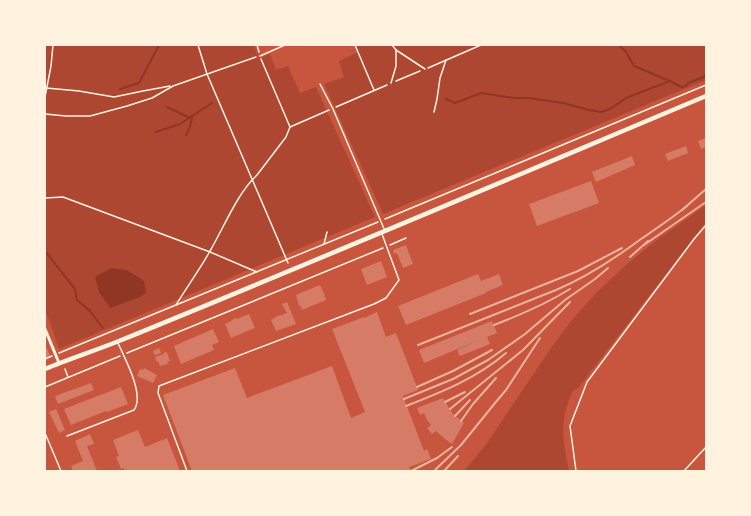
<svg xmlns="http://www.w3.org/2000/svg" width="751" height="516" font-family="'Roboto Serif',serif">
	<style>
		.green { fill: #ae4732 }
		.water { fill: #8f3625 }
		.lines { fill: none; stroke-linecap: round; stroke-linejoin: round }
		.stream { stroke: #8f3625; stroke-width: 2 }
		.building { fill: #d67c66 }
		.path { stroke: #fff3e0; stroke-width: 1.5 }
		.service { stroke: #fff3e0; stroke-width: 1.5 }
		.minor { stroke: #fff3e0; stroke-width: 3 }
		.secondary { stroke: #fff3e0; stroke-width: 4.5 }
		.rail { stroke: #e9b49f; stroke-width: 2 }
	</style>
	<rect width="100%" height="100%" fill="#c8553d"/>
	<g class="green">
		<path d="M45,45H254L259,59L270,54L276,70L288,66L300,93L316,87L375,217L59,349L45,309Z"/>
		<path d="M356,45H706V80L383,214L324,84L344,77L339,61L358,52Z"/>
		<path d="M706,205V222L579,387L573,391C570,397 568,403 566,409C560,430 565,450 569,471H464L485,446L551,348L571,321L596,293L626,265L654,242Z"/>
	</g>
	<path class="water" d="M111,268L127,270L144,281L146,293L140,297L110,308L99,292L95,277Z"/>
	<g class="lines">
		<g class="stream">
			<path d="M619,45L626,52L634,66L670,81L681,87L686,86L688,83L706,76"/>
			<path d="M120,89L139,83L159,45"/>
			<path d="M446,99L455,103L481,93L514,98H529L563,103L589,110L601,112L610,109L626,98L670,81"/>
			<path d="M167,107L190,118"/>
			<path d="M156,132L180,124L212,103"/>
			<path d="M186,135L190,127L192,118"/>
			<path d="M45,251L75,289L77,300L89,310L103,328"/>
		</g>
	</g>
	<g class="building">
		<path d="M706,138V147L701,149L698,141Z"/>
		<path d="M686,146L688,153L668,161L665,154Z"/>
		<path d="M632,156L635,165L596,182L592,172Z"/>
		<path d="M591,181L599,203L537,226L529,204Z"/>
		<path d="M406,245L413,264L403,268L397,253L394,254L393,250Z"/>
		<path d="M381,261L387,277L367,285L361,269Z"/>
		<path d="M478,274L481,281L499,274L503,285L486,292V293L406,325L398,306Z"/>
		<path d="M320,285L325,295H324L326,300L302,310L300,305L299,306L296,295Z"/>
		<path d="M287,302L296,324L276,331L271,320L279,315V316L287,313L282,304Z"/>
		<path d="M377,312L386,337L396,333L418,390L403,396L424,451L427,449L431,459L409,467L411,471H372L365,451L372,471H192L163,395L235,368L247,398L332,366L351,418L365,412L332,329L364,317V318Z"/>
		<path d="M249,314L255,328L231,338L225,324L233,320V319L237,318V319Z"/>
		<path d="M492,321L497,333L487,337L490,344L460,356L457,350L479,340L424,363L419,350Z"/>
		<path d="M213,329L219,342L212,345L214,350L181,364L174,346Z"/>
		<path d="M45,344L50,356L45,358Z"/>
		<path d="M159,348L161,353L155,355L153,351Z"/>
		<path d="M166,352L167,353L170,361L167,362L168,364L160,366L158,361L157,362L155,357L164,354V353Z"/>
		<path d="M144,368L157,375L153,383L137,376L140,369L143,370Z"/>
		<path d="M91,383L94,390L58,404L55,396Z"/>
		<path d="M121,387L128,404L107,412L106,411L71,425L64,409Z"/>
		<path d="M443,398L452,413L464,423L452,444L445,439L436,431L432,434L427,428L431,425L427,420L424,413L420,415L417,408Z"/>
		<path d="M56,409L65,430L59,433L49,412Z"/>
		<path d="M138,430L145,447L167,438L180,471H125L124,468L121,469L116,457L119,456L113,440Z"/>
		<path d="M90,434L94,444L87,446L97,471H73L71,466L83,461L75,441Z"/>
	</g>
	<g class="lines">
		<g class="path">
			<path d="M198,45L207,74L288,263"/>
			<path d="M257,45L259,52"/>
			<path d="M355,45L374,90"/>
			<path d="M261,59L290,127"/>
			<path d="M428,68L481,45"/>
			<path d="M396,81L420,71"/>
			<path d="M46,88L79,91L114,97L143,91L170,86"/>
			<path d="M45,97L51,66L53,45"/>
			<path d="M336,107L387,85"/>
			<path d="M434,112L437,99L440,78L446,60"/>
			<path d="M45,114L66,116H90L127,106L152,98L173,86L256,57"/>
			<path d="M45,198L63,197L210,252L257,272"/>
			<path d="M385,219L706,85"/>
			<path d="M324,244L327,232"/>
			<path d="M390,245L406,238"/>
			<path d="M176,305C187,287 200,269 210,251C223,229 238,192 257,175L286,137L290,127L329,110"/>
			<path d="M59,353L378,222"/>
			<path d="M127,353L383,248"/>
			<path d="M45,359L52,356"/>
			<path d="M65,369L68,377"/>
			<path d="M45,387L120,356"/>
			<path d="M45,433L61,471"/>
		</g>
		<g class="service">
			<path d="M392,45L396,50L425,69"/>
			<path d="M260,56L285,45"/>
			<path d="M391,83L396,66V50"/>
			<path d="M320,84L333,109L385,231"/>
			<path d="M67,436L134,410C145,395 125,359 118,343"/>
			<path d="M187,471L158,393L159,386L374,304L386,298L399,280L382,234"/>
			<path d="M576,471L570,426L587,382L694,239L706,225"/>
			<path d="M684,471L706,447"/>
		</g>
		<path class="minor" d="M45,329L59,363"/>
		<path class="secondary" d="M45,369C69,359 94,351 119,341C316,261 511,178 706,96"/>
		<g class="rail">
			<path d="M682,210L706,189"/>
			<path d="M644,245L706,202"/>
			<path d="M630,257L648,241"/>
			<path d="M470,314L578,271L622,248"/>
			<path d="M494,325C520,315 546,304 570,289"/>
			<path d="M418,345L556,290C587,277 614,259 641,239C657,228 672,218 687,206"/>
			<path d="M417,387L453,371L492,350"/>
			<path d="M404,399L453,379L488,360L525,334L565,300L595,279L608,268"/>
			<path d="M445,402L465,392"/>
			<path d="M406,406C442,392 477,378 506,353"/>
			<path d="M450,409L523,350L570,302"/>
			<path d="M455,416L470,400"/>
			<path d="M461,421L473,404L496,378"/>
			<path d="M411,471L437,458L452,447"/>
			<path d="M434,471L461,445L495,403L506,390L540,338"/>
			<path d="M444,471L458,456"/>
		</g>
	</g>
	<rect width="751" height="516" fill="none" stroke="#fff3e0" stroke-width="92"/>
</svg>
